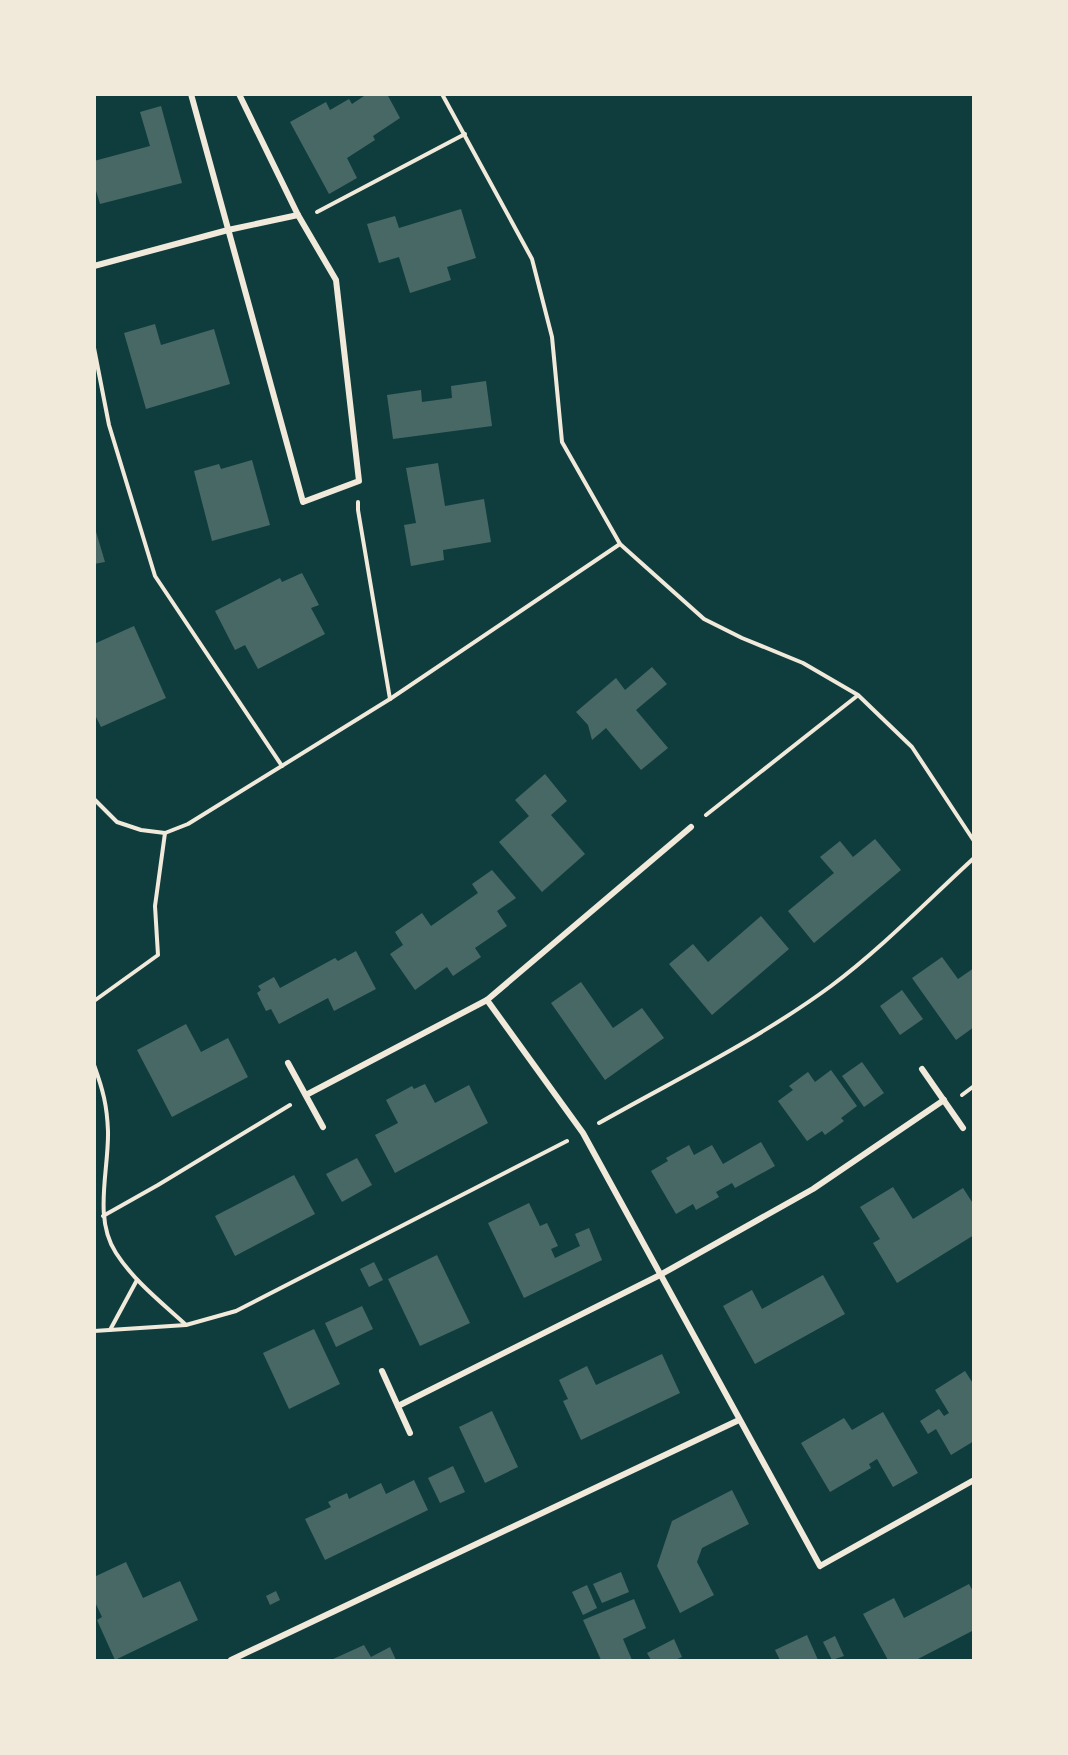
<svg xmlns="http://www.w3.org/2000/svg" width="1068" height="1755" font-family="Cabin,sans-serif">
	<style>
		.building { fill: #486865 }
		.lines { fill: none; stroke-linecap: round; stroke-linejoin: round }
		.path { stroke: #f1e9da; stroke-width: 4 }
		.minor { stroke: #f1e9da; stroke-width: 6 }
	</style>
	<rect width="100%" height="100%" fill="#0f3d3e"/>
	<g class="building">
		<path d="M367,94H387L400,118L373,136L375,140L347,158L357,178L329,194L290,122L326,102L330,110L349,99L352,104Z"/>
		<path d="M161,106L182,183L100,204L94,184V161L150,146L140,112Z"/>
		<path d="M461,209L476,258L447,267L451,280L410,293L399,257L379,263L367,224L395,216L399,228Z"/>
		<path d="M155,324L161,345L214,329L230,384L146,409L124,333Z"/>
		<path d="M486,381L492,426L393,439L387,395L421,390L422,402L452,398L451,386Z"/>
		<path d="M252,460L270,525L212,541L194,471L219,464L221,469Z"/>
		<path d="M438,463L445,506L484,499L491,542L443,550L444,560L411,566L404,525L416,523L406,468Z"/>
		<path d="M94,525L105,562L94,564Z"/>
		<path d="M302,573L319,605L311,608L325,634L258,669L245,645L235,650L215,611L280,578L282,582Z"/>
		<path d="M134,626L166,698L101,727L94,713V644Z"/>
		<path d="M652,667L667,684L636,710L668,748L641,770L606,728L592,740L588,725L576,712L616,678L625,690Z"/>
		<path d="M545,774L567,801L551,815L585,854L542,892L499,842L529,816L515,800Z"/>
		<path d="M875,839L901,870L814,943L788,911L834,873L820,857L840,841L853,857Z"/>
		<path d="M492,870L516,898L497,911L507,926L475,948L481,957L453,976L447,967L415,990L390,954L403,945L395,932L422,913L431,926L478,893L472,884Z"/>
		<path d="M761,916L789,949L712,1015L669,964L693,944L708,962Z"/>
		<path d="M356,951L376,989L334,1011L328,998L279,1024L271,1009L266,1011L257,993L261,990L258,986L274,977L280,988L335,958L338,961Z"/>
		<path d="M942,957L958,979L974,968V1027L956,1040L912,978Z"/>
		<path d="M581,982L613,1028L642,1008L664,1038L605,1080L551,1003Z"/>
		<path d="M902,990L923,1019L900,1035L880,1006Z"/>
		<path d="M186,1024L201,1052L228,1038L248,1077L172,1117L137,1050Z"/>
		<path d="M862,1062L884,1093L864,1107L842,1076Z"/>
		<path d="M831,1070L857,1106L841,1118L844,1121L825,1135L822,1131L807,1141L778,1101L793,1090L789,1086L808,1072L815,1082Z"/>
		<path d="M425,1084L435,1103L469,1085L488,1123L395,1173L375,1135L398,1123L386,1100L412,1086L414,1089Z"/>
		<path d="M761,1142L775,1166L735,1188L732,1183L716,1192L719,1197L696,1210L693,1204L676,1214L651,1171L668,1161L666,1158L689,1145L694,1155L712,1145L723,1164Z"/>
		<path d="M357,1158L372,1185L342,1202L326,1174Z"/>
		<path d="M294,1175L315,1214L235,1256L215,1216Z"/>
		<path d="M893,1187L913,1219L963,1188L974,1205V1235L897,1283L873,1243L880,1239L860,1207Z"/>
		<path d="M529,1203L540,1226L547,1223L558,1246L551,1249L555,1258L580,1246L575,1234L589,1228L602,1260L524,1298L488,1223Z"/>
		<path d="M437,1255L470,1323L420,1346L388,1279Z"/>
		<path d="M374,1262L383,1280L369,1287L360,1269Z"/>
		<path d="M823,1275L845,1314L755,1364L723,1306L752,1290L762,1309Z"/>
		<path d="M362,1306L373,1329L336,1347L325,1323Z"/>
		<path d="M314,1329L340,1384L289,1409L263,1353Z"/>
		<path d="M662,1354L680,1393L581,1440L563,1401L568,1399L559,1380L587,1366L596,1385Z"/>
		<path d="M965,1371L974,1385V1441L951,1455L936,1429L928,1434L920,1421L939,1409L944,1416L949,1413L935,1390Z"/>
		<path d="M492,1411L518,1467L485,1483L459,1427Z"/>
		<path d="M883,1412L918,1473L893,1487L877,1459L869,1464L871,1468L830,1492L801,1443L844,1418L852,1430Z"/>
		<path d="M453,1466L465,1492L440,1503L428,1478Z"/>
		<path d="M414,1480L428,1510L325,1560L305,1519L331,1507L328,1502L347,1493L349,1499L381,1483L386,1494Z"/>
		<path d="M732,1490L749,1524L702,1548L697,1562L714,1595L680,1613L657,1566L672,1521Z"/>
		<path d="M126,1562L143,1598L180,1581L198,1620L115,1660L97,1620L102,1617L94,1600V1577Z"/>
		<path d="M621,1572L629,1592L602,1603L593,1584Z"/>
		<path d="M969,1584L974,1593V1630L916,1660H888L863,1614L894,1598L904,1618Z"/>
		<path d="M587,1585L597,1608L583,1615L572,1592Z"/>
		<path d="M276,1591L280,1600L270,1605L266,1596Z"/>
		<path d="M634,1599L646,1628L623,1639L632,1660H601L583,1620Z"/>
		<path d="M807,1635L818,1660H780L775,1650Z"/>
		<path d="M835,1636L844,1656L832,1660L823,1642Z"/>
		<path d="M674,1639L682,1657L675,1660H651L647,1653Z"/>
		<path d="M364,1645L371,1657L390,1647L396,1660H331Z"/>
	</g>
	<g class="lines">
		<g class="path">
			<path d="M442,94L532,259L552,337L562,442L620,544L704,619L742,638L803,663L858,695L912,747L974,841"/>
			<path d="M317,212L465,134"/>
			<path d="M94,348L109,425L155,576L282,766"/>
			<path d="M358,502V510L390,699"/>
			<path d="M94,799L117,822L141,830L165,833L188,824L390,699L620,544"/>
			<path d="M706,815L857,696"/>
			<path d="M94,1001L158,955L155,906L165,833"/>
			<path d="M94,1065C103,1090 107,1105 108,1131C109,1170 93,1218 116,1253C134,1281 161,1302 186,1325"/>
			<path d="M962,1095L974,1086"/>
			<path d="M599,1123C677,1079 759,1039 831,986C882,948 927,901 974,858"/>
			<path d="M103,1216L158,1185L290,1105"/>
			<path d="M110,1330L137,1280"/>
			<path d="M94,1331L186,1325L236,1311L567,1141"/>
		</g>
		<g class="minor">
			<path d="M191,94L303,502L359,481L336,280L298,215L239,94"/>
			<path d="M94,266L228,230L298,215"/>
			<path d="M487,1000L583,1133L820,1566L974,1480"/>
			<path d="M288,1063L323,1127"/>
			<path d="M922,1069L963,1128"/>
			<path d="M306,1095L487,1000L691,827"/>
			<path d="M382,1371L410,1433"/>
			<path d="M398,1406L660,1275L813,1189L944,1100"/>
			<path d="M231,1660L739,1420"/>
		</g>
	</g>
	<rect width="1068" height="1755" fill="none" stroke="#f1e9da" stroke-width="192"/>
</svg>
